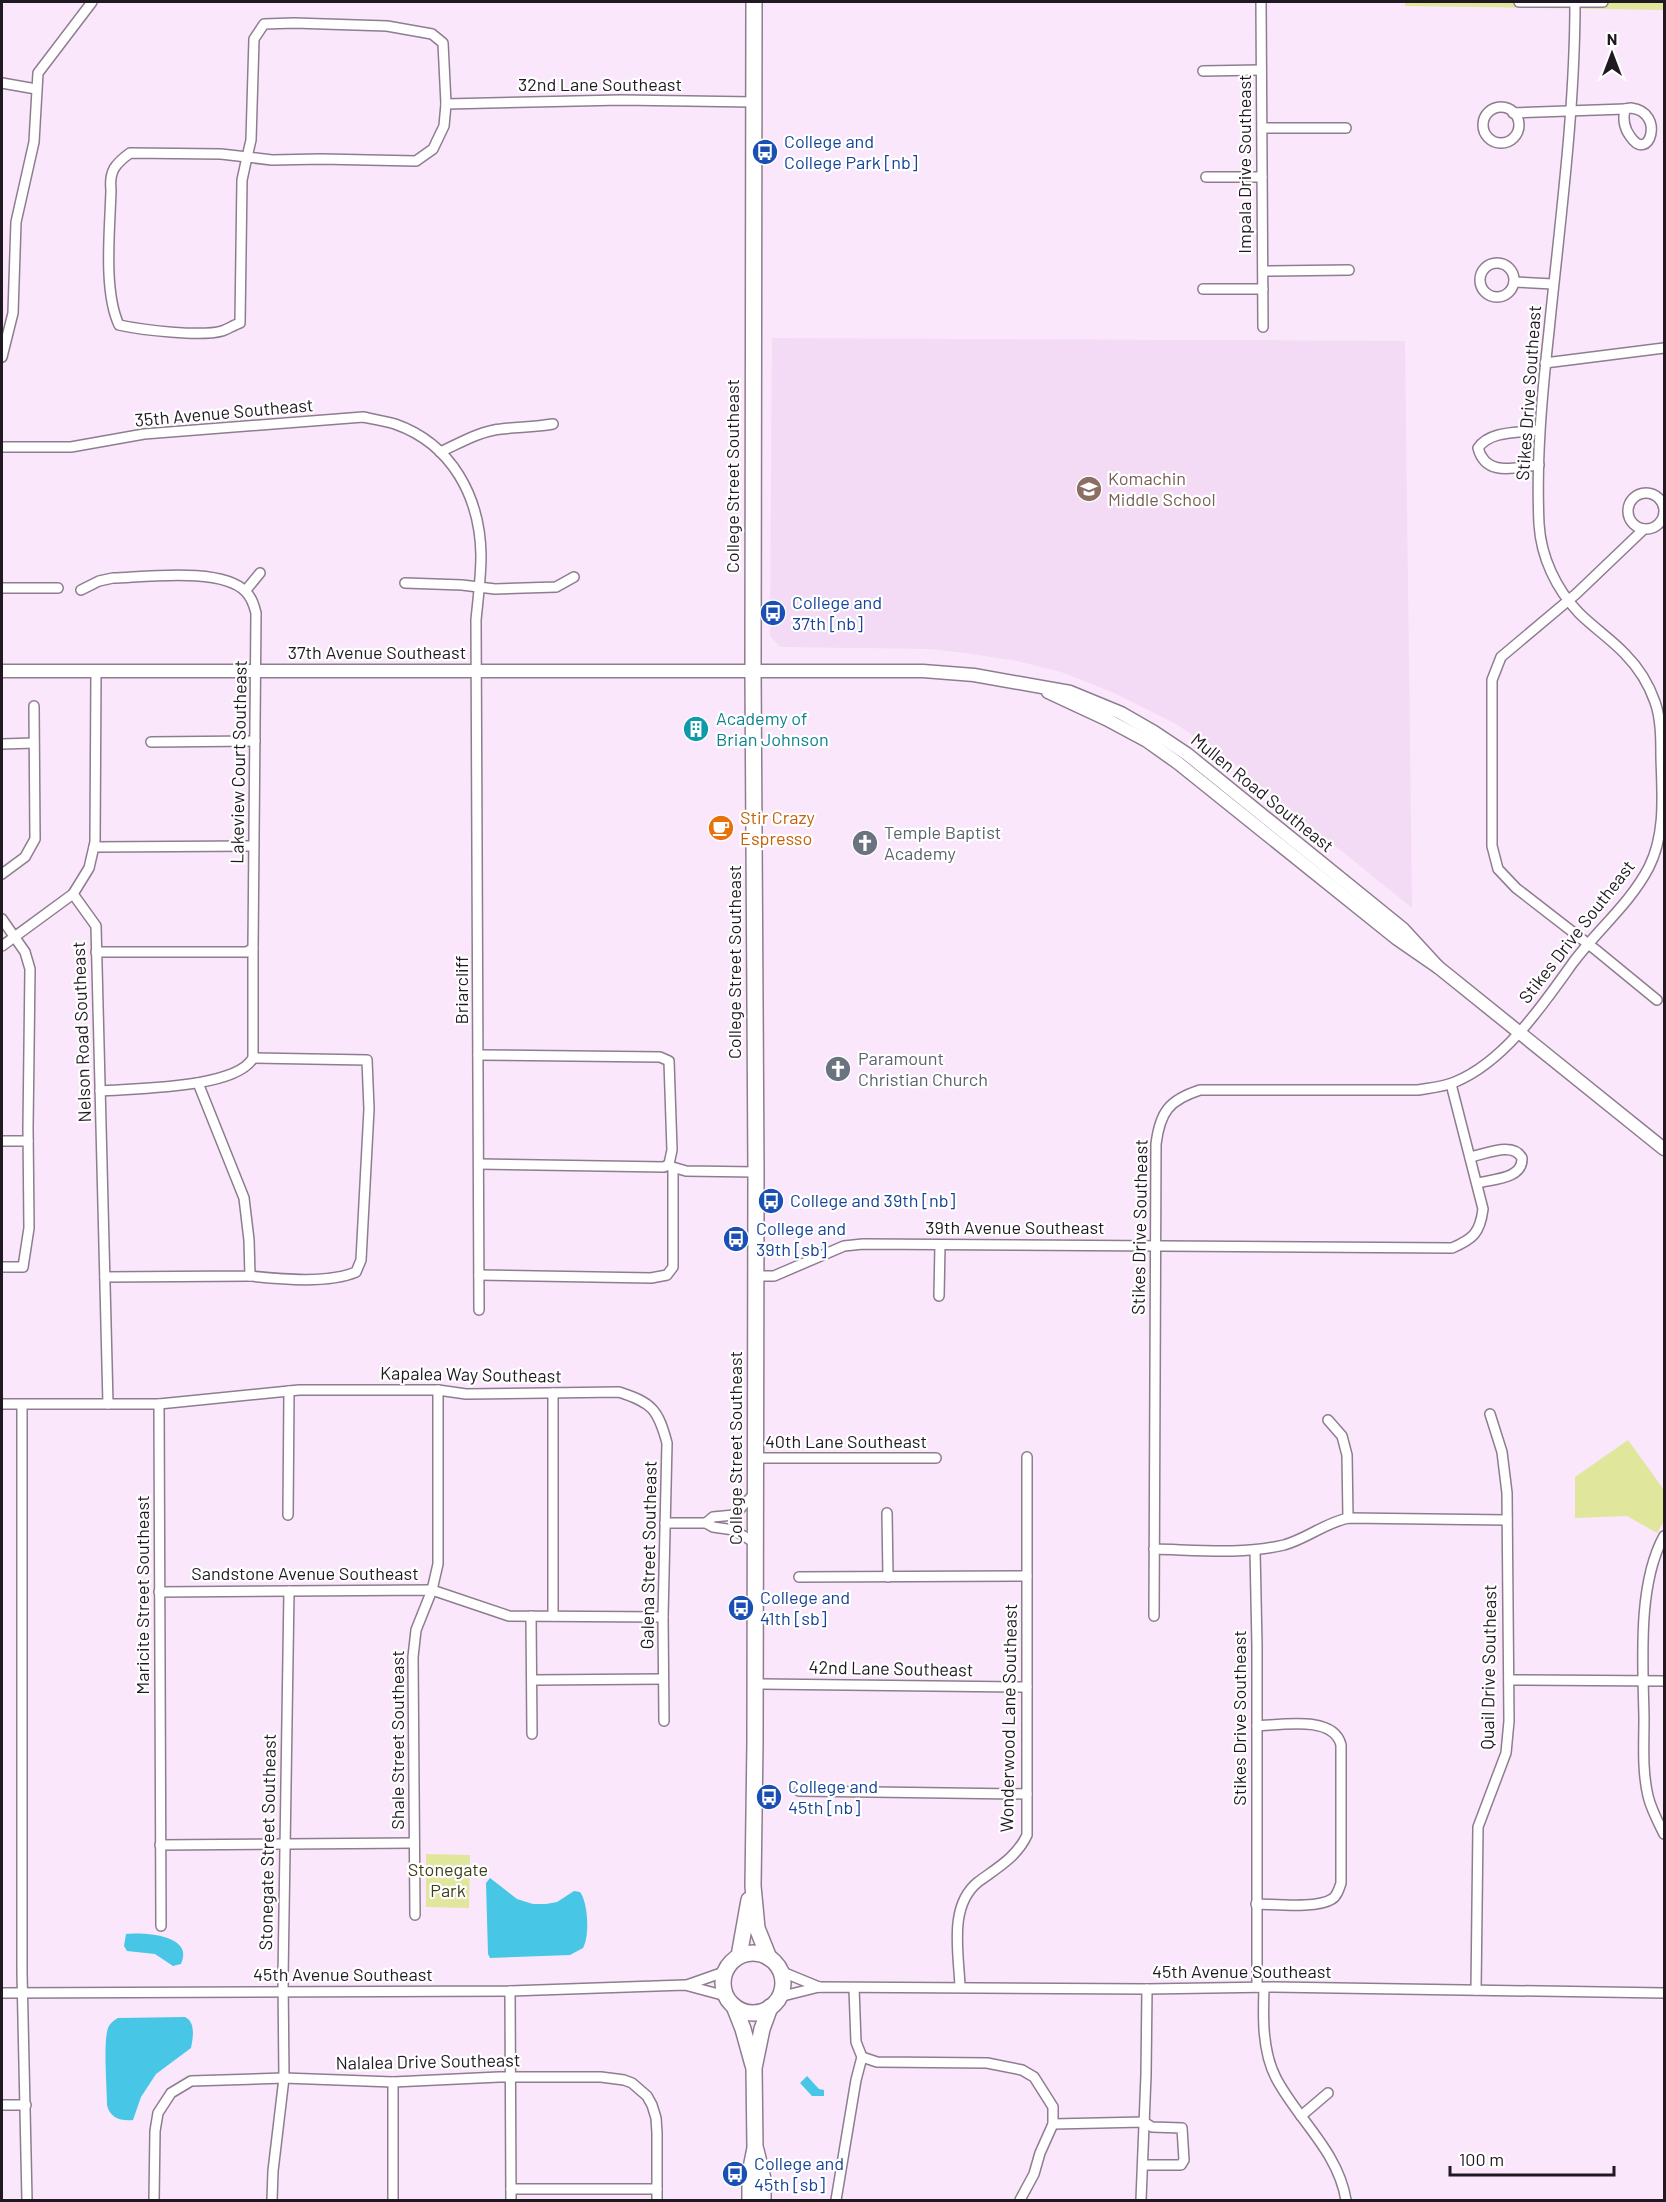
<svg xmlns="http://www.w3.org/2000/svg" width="1666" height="2202" font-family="Barlow,sans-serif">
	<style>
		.built { fill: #f3daf5 }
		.green { fill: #e1e69d }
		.water { fill: #47c6e6 }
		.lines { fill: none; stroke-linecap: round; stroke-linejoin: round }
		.minor-casing { stroke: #8e7d8f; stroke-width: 12 }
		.tertiary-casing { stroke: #8e7d8f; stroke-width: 15 }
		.primary-casing { stroke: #8e7d8f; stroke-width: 18 }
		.minor { stroke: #fff; stroke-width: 9 }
		.tertiary { stroke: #fff; stroke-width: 12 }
		.primary { stroke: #fff; stroke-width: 15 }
		.labels { text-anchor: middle; stroke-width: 4.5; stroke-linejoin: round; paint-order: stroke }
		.street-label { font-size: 18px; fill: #201921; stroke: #fff }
		.transit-label { font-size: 18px; fill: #164399; stroke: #fff; text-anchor: start }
		.education-label { font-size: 18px; fill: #785e54; stroke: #fff; text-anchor: start }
		.culture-label { font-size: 18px; fill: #0d838f; stroke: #fff; text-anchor: start }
		.food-label { font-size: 18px; fill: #c56008; stroke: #fff; text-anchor: start }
		.worship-label { font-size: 18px; fill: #5b616d; stroke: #fff; text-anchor: start }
		.park-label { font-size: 18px; fill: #3f4019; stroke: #fff }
	</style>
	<rect width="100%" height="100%" fill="#fbe7fc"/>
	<path class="built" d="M772,338L1405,341L1412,908L1234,764L1176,724L1114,693L1061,672L1017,661L965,653L930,649L780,647L770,636Z"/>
	<g class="green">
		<path d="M1405,2H1664V10L1405,6Z"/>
		<path d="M1628,1440L1664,1490V1521L1657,1533L1627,1516L1575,1518V1477Z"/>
		<path d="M426,1854L470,1855L469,1908L426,1907Z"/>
	</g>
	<g class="water">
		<path d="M490,1878L517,1899L533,1904H546L557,1902L574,1891L580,1892C588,1902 590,1936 583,1948L570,1955L490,1958L488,1954L486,1883Z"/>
		<path d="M126,1934C144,1932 195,1935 181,1964L173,1966L155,1954L127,1951L124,1946Z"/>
		<path d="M185,2017C196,2022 193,2038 191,2048L156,2074L141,2097L133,2120C120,2121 110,2118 107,2105C107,2087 103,2043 108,2028C110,2023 114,2020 118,2018Z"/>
		<path d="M807,2076L819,2089L824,2090V2096H812L800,2083Z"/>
	</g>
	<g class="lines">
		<g class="minor-casing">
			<g id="minor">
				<path d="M1261,2L1263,327"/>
				<path d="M1519,2H1603"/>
				<path d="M294,23L387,26L432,34L443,43L446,104L444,126L433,149L416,161L321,159L272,160L247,157L251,140L254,39L264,24Z"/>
				<path d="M1203,71L1261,70"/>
				<path d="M2,83L36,89"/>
				<path d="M446,104L621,100L754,102"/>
				<circle cx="1501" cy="125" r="18"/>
				<path d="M1631,108C1666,112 1649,165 1630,136C1624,128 1623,118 1625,109Z"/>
				<path d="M1513,113L1625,109"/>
				<path d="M1262,128H1346"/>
				<path d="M130,153L221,154L247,157L242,180L240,323C234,325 228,329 222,331C201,337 142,330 119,325C103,291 110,229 111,190C109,171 115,164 130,153Z"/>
				<path d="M1206,177H1262"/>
				<circle cx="1497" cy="280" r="17"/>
				<path d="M1263,271L1349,270"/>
				<path d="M1514,282L1553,284"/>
				<path d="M1203,289H1263"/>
				<path d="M2,357L13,313L16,222L34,142L38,73L92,2"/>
				<path d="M1545,363L1664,348"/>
				<path d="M2,447H71L144,434L363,417C373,419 385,421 395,424C452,444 480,497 481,555C481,577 478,599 476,620L479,1310"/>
				<path d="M440,452C460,443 480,431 501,429C518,427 535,427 553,424"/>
				<path d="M1539,465C1516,467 1486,478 1478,448C1490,430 1520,433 1539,430"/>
				<circle cx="1646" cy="511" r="18"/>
				<path d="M1644,529L1576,594L1501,657L1492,680V846L1498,869L1516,888L1596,950L1657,1000"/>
				<path d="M405,583L462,585L495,589L556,587L574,577"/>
				<path d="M2,588H58"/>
				<path d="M81,590L99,581L113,578C146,577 223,567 246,592C252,598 254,605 256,613L253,948L247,952H96"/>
				<path d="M246,590L260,573"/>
				<path d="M96,671L95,842L89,868L73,894L96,926L108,1404"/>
				<path d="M151,742L255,741"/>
				<path d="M2,744L34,743"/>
				<path d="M94,847L253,846"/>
				<path d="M2,874L25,857L35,839L34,706"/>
				<path d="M2,919L25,952L30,969L28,1128L29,1228L23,1267H2"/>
				<path d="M2,946L73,894"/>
				<path d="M478,1055L660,1057L669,1061L672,1150L669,1164L664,1167L479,1164"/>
				<path d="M100,1091C134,1088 236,1089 253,1058V948"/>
				<path d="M2,1141H28"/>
				<path d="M1470,1157C1486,1154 1513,1141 1522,1158C1523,1179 1493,1179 1478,1183"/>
				<path d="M669,1166L686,1171L756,1172"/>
				<path d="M479,1275L651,1278L667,1275L673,1267V1169"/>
				<path d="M250,1276C280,1279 328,1284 356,1272L361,1260L369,1109L367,1060L253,1058"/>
				<path d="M756,1276H774L844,1246L863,1244L1452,1248C1473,1239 1480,1233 1483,1209L1451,1084"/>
				<path d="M105,1277L250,1276L249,1240L244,1198L198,1083"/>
				<path d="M939,1296L940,1245"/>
				<path d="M2,1404H159"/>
				<path d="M22,1405V1973L27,2200"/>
				<path d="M1328,1420L1342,1436L1347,1455L1348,1518"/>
				<path d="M756,1458H936"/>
				<path d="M887,1513L888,1577"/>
				<path d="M288,1515L289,1391"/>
				<path d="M665,1523H706L713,1527L734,1530L755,1543"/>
				<path d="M706,1523L713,1517L734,1515L755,1493"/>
				<path d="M1664,1536C1637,1585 1643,1663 1644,1718C1644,1744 1642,1770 1648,1796C1651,1809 1658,1822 1664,1834"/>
				<path d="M1154,1549C1196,1550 1242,1555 1284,1545C1306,1539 1325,1523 1348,1518L1507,1520"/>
				<path d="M1255,1550L1257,1646V1987"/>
				<path d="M799,1577L1027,1576"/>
				<path d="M159,1592L432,1590L509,1616L663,1617"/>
				<path d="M531,1616L532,1734"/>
				<path d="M553,1616V1393"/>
				<path d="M1154,1616L1156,1144C1160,1112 1169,1100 1200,1090H1418C1430,1088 1443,1087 1455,1082C1504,1062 1542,1006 1572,964C1596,931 1630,904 1649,867C1666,833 1662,794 1661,757C1661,739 1661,719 1655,702C1649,685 1638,667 1625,654C1611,639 1594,628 1579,613C1556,589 1541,557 1539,524C1536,459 1542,395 1549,331C1560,221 1575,112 1575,2"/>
				<path d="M533,1680L663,1679"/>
				<path d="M1509,1680L1664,1681"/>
				<path d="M755,1684L1027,1687"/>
				<path d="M799,1791L1027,1794"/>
				<path d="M160,1845L414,1843"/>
				<path d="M1256,1904C1274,1904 1317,1909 1332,1899C1337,1896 1339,1889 1341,1883V1745C1334,1715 1281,1725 1257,1726"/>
				<path d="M415,1915L413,1657L416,1630L432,1590L438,1564V1390"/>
				<path d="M161,1926L159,1404L299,1390H438L466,1394L619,1392C653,1403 658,1410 667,1443L663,1617L664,1721"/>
				<path d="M780,1971L819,1987"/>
				<path d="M687,1985L724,1972"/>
				<path d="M960,1987C959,1954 948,1906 978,1882C997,1868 1017,1857 1027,1835V1457"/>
				<path d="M1264,1988C1263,2017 1262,2051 1276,2078C1298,2120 1338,2151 1346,2200"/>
				<path d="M1476,1990L1478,1827L1506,1753L1509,1721L1507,1493L1502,1452L1490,1414"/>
				<path d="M510,1991L511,2200"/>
				<path d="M2,1993L510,1991L685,1985L726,1996"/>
				<path d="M779,1997L819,1987L1147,1989L1274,1987L1664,1993"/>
				<path d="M862,2057L877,2062L987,2063L1022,2070L1034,2077L1053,2107V2124L1040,2153L1034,2174L1020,2200"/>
				<path d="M2,2105H26"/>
				<path d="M1301,2116L1328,2093"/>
				<path d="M1053,2124L1144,2122L1152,2127L1182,2128L1184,2160L1181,2165H1143"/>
				<path d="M511,2189H657"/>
				<path d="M154,2200L155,2131L158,2113L171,2093L191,2081L284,2078L393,2082L499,2077H601L624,2080L632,2083L647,2096L652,2105L656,2118L657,2133V2200"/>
				<path d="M272,2200L273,2171L284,2078L283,1978L289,1591"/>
				<path d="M393,2200V2082"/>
				<path d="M836,2200L856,2080L862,2057L856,2042L854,1988"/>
				<path d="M1141,2200L1146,2075L1147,1989"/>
			</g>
		</g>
		<g class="tertiary-casing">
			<g id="tertiary">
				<path d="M2,671H923L974,675L1070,692L1121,713L1154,732L1187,754L1403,929L1438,967"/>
				<path d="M1048,692L1106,719L1147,741L1178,763L1396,938L1438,967L1664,1149"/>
			</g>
		</g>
		<g class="primary-casing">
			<g id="primary">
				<path d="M754,2L753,671L756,1172L755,1742L753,1886L757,1928L769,1958"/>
				<circle cx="753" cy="1983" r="30"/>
				<path d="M739,1956L749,1900"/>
				<path d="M734,2006L743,2029L753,2065"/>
				<path d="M756,2150L763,2179V2200"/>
				<path d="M750,2200V2173L755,2148L754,2068L762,2029L770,2007"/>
			</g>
		</g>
		<use href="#minor" class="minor"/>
		<use href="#tertiary" class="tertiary"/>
		<use href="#primary" class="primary"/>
	</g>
	<defs>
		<g id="bus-disc" transform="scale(1.35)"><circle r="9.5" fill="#1a4fb4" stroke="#fff"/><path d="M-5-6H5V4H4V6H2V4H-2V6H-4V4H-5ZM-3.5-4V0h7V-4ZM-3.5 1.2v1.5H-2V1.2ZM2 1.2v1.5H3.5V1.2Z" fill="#fff"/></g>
		<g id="school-disc" transform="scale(1.35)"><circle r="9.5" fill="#8d6e63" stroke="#fff"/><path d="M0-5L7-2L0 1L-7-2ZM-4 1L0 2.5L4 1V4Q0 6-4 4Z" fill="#fff"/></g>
		<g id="building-disc" transform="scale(1.35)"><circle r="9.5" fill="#0f9aa8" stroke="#fff"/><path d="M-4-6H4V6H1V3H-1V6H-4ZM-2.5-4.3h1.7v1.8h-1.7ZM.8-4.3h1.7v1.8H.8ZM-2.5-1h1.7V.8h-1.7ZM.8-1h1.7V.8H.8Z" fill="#fff"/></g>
		<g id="cafe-disc" transform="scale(1.35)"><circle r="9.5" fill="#e8710a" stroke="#fff"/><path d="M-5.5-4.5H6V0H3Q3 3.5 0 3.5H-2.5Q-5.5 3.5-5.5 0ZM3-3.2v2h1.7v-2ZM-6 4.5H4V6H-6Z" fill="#fff"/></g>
		<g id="church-disc" transform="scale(1.35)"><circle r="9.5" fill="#6b7280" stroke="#fff"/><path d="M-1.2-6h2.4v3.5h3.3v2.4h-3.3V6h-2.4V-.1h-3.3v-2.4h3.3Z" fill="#fff"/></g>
	</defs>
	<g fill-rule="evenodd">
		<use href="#bus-disc" x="765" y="152"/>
		<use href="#school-disc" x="1089" y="489"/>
		<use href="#bus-disc" x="773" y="613"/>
		<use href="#building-disc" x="696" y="729"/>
		<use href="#cafe-disc" x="721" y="828"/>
		<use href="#church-disc" x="865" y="843"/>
		<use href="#church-disc" x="838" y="1069"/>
		<use href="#bus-disc" x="771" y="1201"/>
		<use href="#bus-disc" x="736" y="1239"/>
		<use href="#bus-disc" x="741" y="1608"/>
		<use href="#bus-disc" x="769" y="1797"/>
		<use href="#bus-disc" x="735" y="2174"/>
	</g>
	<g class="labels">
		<g class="street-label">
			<text x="600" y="91">32nd Lane Southeast</text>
			<text transform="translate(1245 164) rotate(-90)" y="6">Impala Drive Southeast</text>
			<text transform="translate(1529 393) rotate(-86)" y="6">Stikes Drive Southeast</text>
			<text transform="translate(224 413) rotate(-5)" y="6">35th Avenue Southeast</text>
			<text transform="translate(733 476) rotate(-90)" y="6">College Street Southeast</text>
			<text x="377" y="659">37th Avenue Southeast</text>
			<text transform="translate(239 762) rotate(-89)" y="6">Lakeview Court Southeast</text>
			<text transform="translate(1262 793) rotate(39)" y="6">Mullen Road Southeast</text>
			<text transform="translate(1577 932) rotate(-52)" y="6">Stikes Drive Southeast</text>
			<text transform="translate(735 962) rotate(-90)" y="6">College Street Southeast</text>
			<text transform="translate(462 990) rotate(-90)" y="6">Briarcliff</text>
			<text transform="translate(82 1032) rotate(-92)" y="6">Nelson Road Southeast</text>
			<text transform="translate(1140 1227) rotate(-89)" y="6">Stikes Drive Southeast</text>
			<text x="1015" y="1234">39th Avenue Southeast</text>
			<text transform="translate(471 1375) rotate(1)" y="6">Kapalea Way Southeast</text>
			<text x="846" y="1448">40th Lane Southeast</text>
			<text transform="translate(736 1448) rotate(-90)" y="6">College Street Southeast</text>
			<text transform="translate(649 1555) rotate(-89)" y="6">Galena Street Southeast</text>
			<text x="305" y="1580">Sandstone Avenue Southeast</text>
			<text transform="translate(143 1595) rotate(-90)" y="6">Maricite Street Southeast</text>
			<text transform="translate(1489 1667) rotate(-89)" y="6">Quail Drive Southeast</text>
			<text transform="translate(891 1669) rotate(1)" y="6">42nd Lane Southeast</text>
			<text transform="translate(1009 1718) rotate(-89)" y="6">Wonderwood Lane Southeast</text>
			<text transform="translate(1240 1718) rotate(-90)" y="6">Stikes Drive Southeast</text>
			<text transform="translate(398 1740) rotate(-90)" y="6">Shale Street Southeast</text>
			<text transform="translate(268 1842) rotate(-89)" y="6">Stonegate Street Southeast</text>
			<text x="1242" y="1978">45th Avenue Southeast</text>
			<text x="343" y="1981">45th Avenue Southeast</text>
			<text transform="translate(428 2062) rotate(-1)" y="6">Nalalea Drive Southeast</text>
		</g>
		<g class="transit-label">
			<text x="784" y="148">College and<tspan x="784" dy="21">College Park [nb]</tspan></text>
			<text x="792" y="609">College and<tspan x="792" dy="21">37th [nb]</tspan></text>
			<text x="790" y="1207">College and 39th [nb]</text>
			<text x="756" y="1235">College and<tspan x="756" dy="21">39th [sb]</tspan></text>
			<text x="760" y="1604">College and<tspan x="760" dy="21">41th [sb]</tspan></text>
			<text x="788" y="1793">College and<tspan x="788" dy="21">45th [nb]</tspan></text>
			<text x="754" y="2170">College and<tspan x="754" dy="21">45th [sb]</tspan></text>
		</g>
		<g class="education-label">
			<text x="1108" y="485">Komachin<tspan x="1108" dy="21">Middle School</tspan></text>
		</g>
		<g class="culture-label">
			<text x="716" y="725">Academy of<tspan x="716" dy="21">Brian Johnson</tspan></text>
		</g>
		<g class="food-label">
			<text x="740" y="824">Stir Crazy<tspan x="740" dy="21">Espresso</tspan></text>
		</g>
		<g class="worship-label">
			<text x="884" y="839">Temple Baptist<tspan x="884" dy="21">Academy</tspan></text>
			<text x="858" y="1065">Paramount<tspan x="858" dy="21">Christian Church</tspan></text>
		</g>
		<g class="park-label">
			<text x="448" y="1876">Stonegate<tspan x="448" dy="21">Park</tspan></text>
		</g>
	</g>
	<rect width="1666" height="2202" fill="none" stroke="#201921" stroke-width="6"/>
	<g transform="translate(1612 54)" stroke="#ffffff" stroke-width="4.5" paint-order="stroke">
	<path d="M0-4.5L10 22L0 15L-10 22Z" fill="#201921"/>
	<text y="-9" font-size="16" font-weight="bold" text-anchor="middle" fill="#201921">N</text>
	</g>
	<path d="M1450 2166v9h164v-9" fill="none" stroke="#201921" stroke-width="3"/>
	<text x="1459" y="2166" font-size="18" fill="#201921" stroke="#ffffff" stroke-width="4.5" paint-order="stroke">100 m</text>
</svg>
